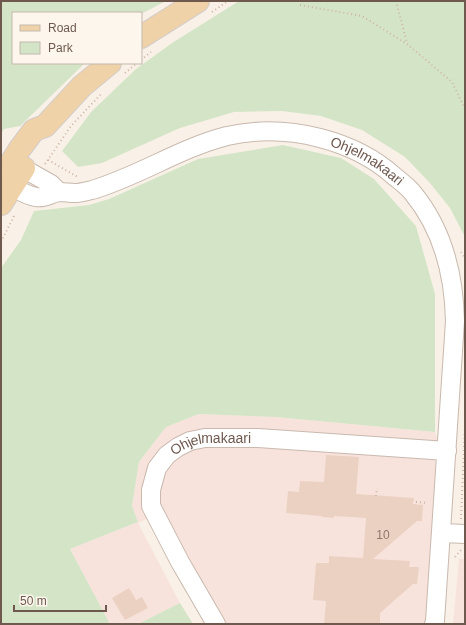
<svg xmlns="http://www.w3.org/2000/svg" width="466" height="625" font-family="Arial,sans-serif">
	<style>
		.commercial { fill: #f8e3dc }
		.green { fill: #d4e5c7 }
		.building { fill: #ebd1c2 }
		.lines { fill: none; stroke-linecap: round; stroke-linejoin: round }
		.minor-casing { stroke: #c9b9ae; stroke-width: 20 }
		.major-casing { stroke: #d4cdca; stroke-width: 24 }
		.path { stroke: #d0b4a5; stroke-width: 2; stroke-dasharray: 1 3; stroke-linecap: butt }
		.minor { stroke: #fff; stroke-width: 18 }
		.major { stroke: #efd2a8; stroke-width: 22 }
		.labels { text-anchor: middle; stroke-width: 4; stroke-linejoin: round; paint-order: stroke }
		.number-label { font-size: 12px; fill: #8e776c }
		.street-label { font-size: 14px; fill: #6f594f; stroke: #fcf6ed }
	</style>
	<rect width="100%" height="100%" fill="#f9f1e7"/>
	<g class="commercial">
		<path d="M199,414L276,417L435,432L437,438L435,465L438,472L427,624H223L160,513L138,523L180,603L138,624H110L70,549L138,522L132,506L139,462L166,427Z"/>
		<path d="M459,559H465V624H453Z"/>
	</g>
	<g class="green">
		<path d="M1,1H166L141,14L13,13V63H85L20,126L4,129L1,134Z"/>
		<path d="M239,1H465V237L450,208L429,182L405,157L362,130L321,116L282,111L234,112L180,128L102,163L78,167L62,151L91,112L136,69L172,43Z"/>
		<path d="M283,145L341,158L374,179L416,226L435,294V432L276,417L199,414L166,427L139,462L132,506L138,522L70,549L110,624H1V268L21,240L34,211L89,205L109,199L198,159Z"/>
		<path d="M180,603L193,624H138Z"/>
	</g>
	<g class="building">
		<path d="M326,455L359,457L356,494L414,498L413,504L423,505L422,521H417L373,559L410,561L409,567H419L417,584H413L380,613V624L359,623V624H324L326,601L313,600L316,563H329V556L363,558L366,518L334,516V518L322,517V516L286,513L288,491L299,492L300,481L324,482Z"/>
		<path d="M129,588L136,600L142,597L148,608L125,620L112,598Z"/>
	</g>
	<g class="lines">
		<g class="minor-casing">
			<g id="minor">
				<path d="M12,162L51,184L59,192"/>
				<path id="s1" d="M1,179C12,186 24,195 36,197C45,199 51,193 59,192C64,192 70,193 75,193C80,193 87,191 92,190C139,176 180,148 227,136C258,129 289,130 320,138C347,145 373,157 394,176C400,181 407,186 412,192C443,229 454,274 455,321L435,621L434,624"/>
				<path d="M442,533L465,534"/>
				<path id="s2" d="M216,624L180,562L151,506V490L157,468L167,455L178,447L190,441L205,438H258L447,451"/>
			</g>
		</g>
		<g class="major-casing">
			<g id="major">
				<path d="M141,37L198,1"/>
				<path d="M1,179L19,150L34,130L45,126L82,86L110,63"/>
				<path d="M1,204L24,168"/>
			</g>
		</g>
		<g class="path">
			<path d="M300,1V5L362,16L407,44L452,82L465,109"/>
			<path d="M396,1L407,43"/>
			<path d="M212,12L228,1"/>
			<path d="M141,60L151,52"/>
			<path d="M125,73L137,63"/>
			<path d="M48,160L78,177"/>
			<path d="M45,164L71,126L102,93"/>
			<path d="M1,242L14,216"/>
			<path d="M461,252L465,259"/>
			<path d="M376,496L377,488"/>
			<path d="M416,502L427,503"/>
			<path d="M461,519L465,425"/>
			<path d="M455,557L461,550V548"/>
		</g>
		<use href="#minor" class="minor"/>
		<use href="#major" class="major"/>
	</g>
	<g class="labels">
		<g class="number-label">
			<text x="383" y="539">10</text>
		</g>
		<g class="street-label">
			<text dy="5" stroke="none"><textPath href="#s1" startOffset="389">Ohjelmakaari</textPath></text>
			<text dy="5" stroke="none"><textPath href="#s2" startOffset="237">Ohjelmakaari</textPath></text>
		</g>
	</g>
	<rect width="466" height="625" fill="none" stroke="#6f594f" stroke-width="4"/>
	<rect x="12" y="12" width="130" height="52" fill="#fcf6ed" stroke="#c4b7ae"/>
	<rect x="20" y="25" width="20" height="6" fill="#efd2a8" stroke="#c4b7ae"/>
	<text x="48" y="32" font-size="12" fill="#6f594f">Road</text>
	<rect x="20" y="42" width="20" height="12" fill="#d4e5c7" stroke="#c4b7ae"/>
	<text x="48" y="52" font-size="12" fill="#6f594f">Park</text>
	<path d="M14 605v6h92v-6" fill="none" stroke="#6f594f" stroke-width="2"/>
	<text x="20" y="605" font-size="12" fill="#6f594f" stroke="#fcf6ed" stroke-width="3" paint-order="stroke">50 m</text>
</svg>
